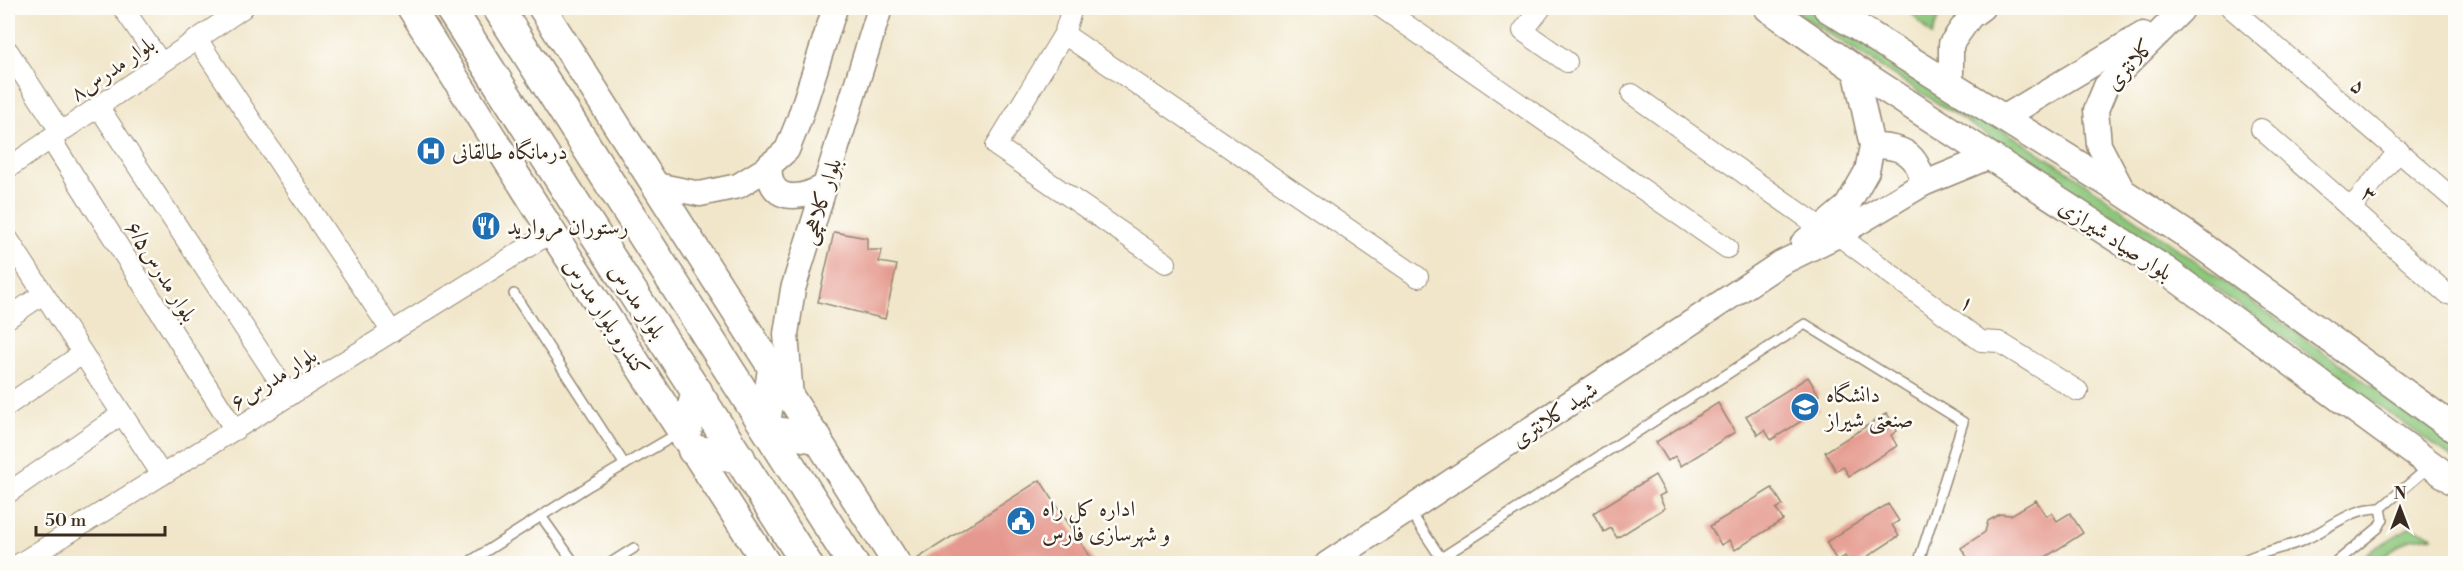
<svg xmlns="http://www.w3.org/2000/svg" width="2463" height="571" font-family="'Libre Bodoni',Amiri,serif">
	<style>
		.green { fill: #8cc77c; stroke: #64784d; stroke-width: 1.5 }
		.building { fill: #e5998e }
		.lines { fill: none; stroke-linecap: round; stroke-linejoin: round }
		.service-casing { stroke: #968874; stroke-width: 12 }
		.minor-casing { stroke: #968874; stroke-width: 22 }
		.tertiary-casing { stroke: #968874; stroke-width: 27 }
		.secondary-casing { stroke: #968874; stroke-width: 30 }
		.primary-casing { stroke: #968874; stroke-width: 33 }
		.service { stroke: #fff; stroke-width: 9 }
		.minor { stroke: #fff; stroke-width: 20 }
		.tertiary { stroke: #fff; stroke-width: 24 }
		.secondary { stroke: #fff; stroke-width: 27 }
		.primary { stroke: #fff; stroke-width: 30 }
		.labels { text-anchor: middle; stroke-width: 5; stroke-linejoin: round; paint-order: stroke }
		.street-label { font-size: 22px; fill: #3b2a1e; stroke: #fdfcf7 }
		.poi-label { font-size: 22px; fill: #3b2a1e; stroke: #fdfcf7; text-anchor: start }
	</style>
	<rect width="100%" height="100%" fill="#fdfcf7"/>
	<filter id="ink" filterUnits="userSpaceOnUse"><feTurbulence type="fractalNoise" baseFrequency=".0167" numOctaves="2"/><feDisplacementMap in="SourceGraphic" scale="12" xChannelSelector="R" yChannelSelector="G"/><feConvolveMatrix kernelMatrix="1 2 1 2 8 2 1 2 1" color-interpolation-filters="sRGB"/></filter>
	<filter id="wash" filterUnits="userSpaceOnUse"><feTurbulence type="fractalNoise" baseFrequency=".008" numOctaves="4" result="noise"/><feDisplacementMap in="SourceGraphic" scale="24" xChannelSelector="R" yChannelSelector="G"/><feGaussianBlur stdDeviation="1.35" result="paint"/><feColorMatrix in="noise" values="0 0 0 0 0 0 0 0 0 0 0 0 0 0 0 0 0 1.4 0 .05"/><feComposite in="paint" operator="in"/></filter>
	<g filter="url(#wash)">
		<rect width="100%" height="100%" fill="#f1e6ca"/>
		<g class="green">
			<path d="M1789,8H1811L2068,171L2455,445V460L2124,223Z"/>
			<path d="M1907,8H1946L1940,12L1932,36Z"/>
			<path d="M2410,527L2434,536L2410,539L2373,563H2356L2367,553Z"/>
		</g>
		<g id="blocks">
			<g class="building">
				<path d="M834,232L867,238V250H882L879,262L897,265L885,319L818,302Z"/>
				<path d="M1808,377L1819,395L1812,399L1819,410L1771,440L1765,430L1758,435L1746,416Z"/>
				<path d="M1718,403L1735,432L1681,466L1675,456L1668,461L1656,442Z"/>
				<path d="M1887,413L1897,431L1891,435L1897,446L1849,476L1843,466L1836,471L1825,452Z"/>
				<path d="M1655,475L1665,493L1659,496L1665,508L1617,538L1611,528L1604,532L1593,513Z"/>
				<path d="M1040,480L1095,564H913L912,562Z"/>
				<path d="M1772,488L1783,505L1776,509L1783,520L1735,550L1729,540L1721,545L1710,526Z"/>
				<path d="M2036,500L2046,516L2052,513L2057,521L2070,513L2083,533L2035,564H1972L1961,548L1985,532L1988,521L2000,514L2011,515Z"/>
				<path d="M1888,504L1899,521L1892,525L1899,536L1856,564H1849L1845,556L1837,561L1826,542Z"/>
			</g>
		</g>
	</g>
	<g filter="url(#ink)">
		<use href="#blocks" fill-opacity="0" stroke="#968874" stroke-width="1.5"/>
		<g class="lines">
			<g class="service-casing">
				<g id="service">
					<path d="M514,294L625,465"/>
					<path d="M2381,508L2429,467"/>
					<path d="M1409,510L1445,564"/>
					<path d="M541,516L575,564"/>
					<path d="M1441,558L1805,324L1963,422L1918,564"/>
					<path d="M466,564L590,485L679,433"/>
					<path d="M609,564L634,548"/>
					<path d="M2237,564C2258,551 2282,550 2304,540C2329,529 2352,507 2381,508L2383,519L2378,528L2334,564"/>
				</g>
			</g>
			<g class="minor-casing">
				<g id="minor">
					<path d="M123,8L161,63"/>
					<path d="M1072,8L1064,34L996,146L1166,263"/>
					<path d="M1382,8L1727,248"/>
					<path d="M1541,8L1523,31L1567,62"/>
					<path d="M2231,8L2456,201"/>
					<path d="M1064,34L1418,277"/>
					<path d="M197,39L392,332"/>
					<path d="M8,51L60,131"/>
					<path d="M1632,94L1820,227"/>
					<path d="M98,106L289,396"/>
					<path d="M2261,129L2447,294"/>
					<path d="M50,138L235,430"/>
					<path d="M8,168L243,8"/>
					<path d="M2351,208L2399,151"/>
					<path d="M1838,235L1981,341L1999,342L2078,391"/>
					<path d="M8,239L162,475"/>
					<path d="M8,318L43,294"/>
					<path d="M8,405L82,354"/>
					<path d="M8,493L122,414"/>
					<path d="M19,564L552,232"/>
				</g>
			</g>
			<g class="tertiary-casing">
				<g id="tertiary">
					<path d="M1951,86V44L1970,17L1982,8"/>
					<path d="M2003,118L2143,34"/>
					<path d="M1872,146C1902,146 1918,153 1923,184"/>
					<path d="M770,164C766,203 799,201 825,186"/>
					<path d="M656,185L700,194L738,186L764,170L787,150L799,120L835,8"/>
					<path d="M2124,193L2099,145L2096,110L2106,86L2181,11"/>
					<path d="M1803,243L1847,206L1867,171L1872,146L1855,69"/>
					<path d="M791,398L786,334L793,289L880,8"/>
					<path d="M1327,564L1781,263L1838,235L1923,184L1991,156"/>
				</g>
			</g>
			<g class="secondary-casing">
				<g id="secondary">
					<path d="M411,8L552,232L767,564"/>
					<path d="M542,8L897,564"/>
					<path d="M1768,8L1855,69L2164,269L2456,483"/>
					<path d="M1827,8L2124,193L2187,235L2456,430"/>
				</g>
			</g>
			<g class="primary-casing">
				<g id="primary">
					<path d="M450,8L807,564"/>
					<path d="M498,8L853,564"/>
					<path d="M765,424L773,369"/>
					<path d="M769,431L817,438"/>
					<path d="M685,436L697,391"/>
					<path d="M693,450L740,458"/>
				</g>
			</g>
			<use href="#service" class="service"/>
			<use href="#minor" class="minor"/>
			<use href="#tertiary" class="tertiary"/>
			<use href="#secondary" class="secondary"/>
			<use href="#primary" class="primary"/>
		</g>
	</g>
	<defs>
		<g id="hospital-disc" transform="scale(1.5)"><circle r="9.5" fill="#1f6fb2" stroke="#fdfcf7"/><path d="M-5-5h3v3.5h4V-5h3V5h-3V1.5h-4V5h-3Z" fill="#fff"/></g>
		<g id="restaurant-disc" transform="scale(1.5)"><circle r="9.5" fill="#1f6fb2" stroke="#fdfcf7"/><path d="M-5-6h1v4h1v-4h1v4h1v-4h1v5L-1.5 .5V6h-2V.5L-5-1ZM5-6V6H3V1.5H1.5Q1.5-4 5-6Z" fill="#fff"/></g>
		<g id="university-disc" transform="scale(1.5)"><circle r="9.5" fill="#1f6fb2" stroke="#fdfcf7"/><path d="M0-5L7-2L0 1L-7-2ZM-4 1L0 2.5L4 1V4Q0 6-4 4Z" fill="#fff"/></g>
		<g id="civic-disc" transform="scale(1.5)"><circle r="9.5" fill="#1f6fb2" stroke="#fdfcf7"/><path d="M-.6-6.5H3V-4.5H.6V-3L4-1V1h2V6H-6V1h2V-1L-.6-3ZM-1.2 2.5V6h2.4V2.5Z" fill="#fff"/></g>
	</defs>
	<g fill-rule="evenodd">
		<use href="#hospital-disc" x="431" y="151"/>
		<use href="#restaurant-disc" x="486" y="226"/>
		<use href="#university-disc" x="1805" y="407"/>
		<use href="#civic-disc" x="1021" y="521"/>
	</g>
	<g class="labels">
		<g class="street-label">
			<text transform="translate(2129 64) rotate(-48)" y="8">کلانتری</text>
			<text transform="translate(112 68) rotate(-34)" y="8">بلوار مدرس۸</text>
			<text transform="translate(2359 85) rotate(40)" y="8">۵</text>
			<text transform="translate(2370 193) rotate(42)" y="8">۳</text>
			<text transform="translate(820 201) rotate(-72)" y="8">بلوار کلاهچی</text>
			<text transform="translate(2116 239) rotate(33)" y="8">بلوار صیاد شیرازی</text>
			<text transform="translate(162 271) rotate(58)" y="8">بلوار مدرس۶/۵</text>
			<text transform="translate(638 301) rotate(57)" y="8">بلوار مدرس</text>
			<text transform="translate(1968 302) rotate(36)" y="8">۱</text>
			<text transform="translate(607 317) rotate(57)" y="8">کندرو بلوار مدرس</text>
			<text transform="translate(273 378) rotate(-32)" y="8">بلوار مدرس۶</text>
			<text transform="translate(1554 414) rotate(-34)" y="8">شهید کلانتری</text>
		</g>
		<g class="poi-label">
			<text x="452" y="159">درمانگاه طالقانی</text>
			<text x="507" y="234">رستوران مروارید</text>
			<text x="1826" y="402">دانشگاه<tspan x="1826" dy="25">صنعتی شیراز</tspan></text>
			<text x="1042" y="516">اداره کل راه<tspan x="1042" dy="25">و شهرسازی فارس</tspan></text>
		</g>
	</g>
	<rect width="2463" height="571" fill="none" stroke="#fdfcf7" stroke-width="30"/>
	<g transform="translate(2400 508)" stroke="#fdfcf7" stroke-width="4.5" paint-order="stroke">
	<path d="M0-4.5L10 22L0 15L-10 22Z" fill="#3b2a1e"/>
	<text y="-9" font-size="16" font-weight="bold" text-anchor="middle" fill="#3b2a1e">N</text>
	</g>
	<path d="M36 526v9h129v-9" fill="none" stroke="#3b2a1e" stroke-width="3"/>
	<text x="45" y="526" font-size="18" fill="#3b2a1e" stroke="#fdfcf7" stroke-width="4.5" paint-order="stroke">50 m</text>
</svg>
